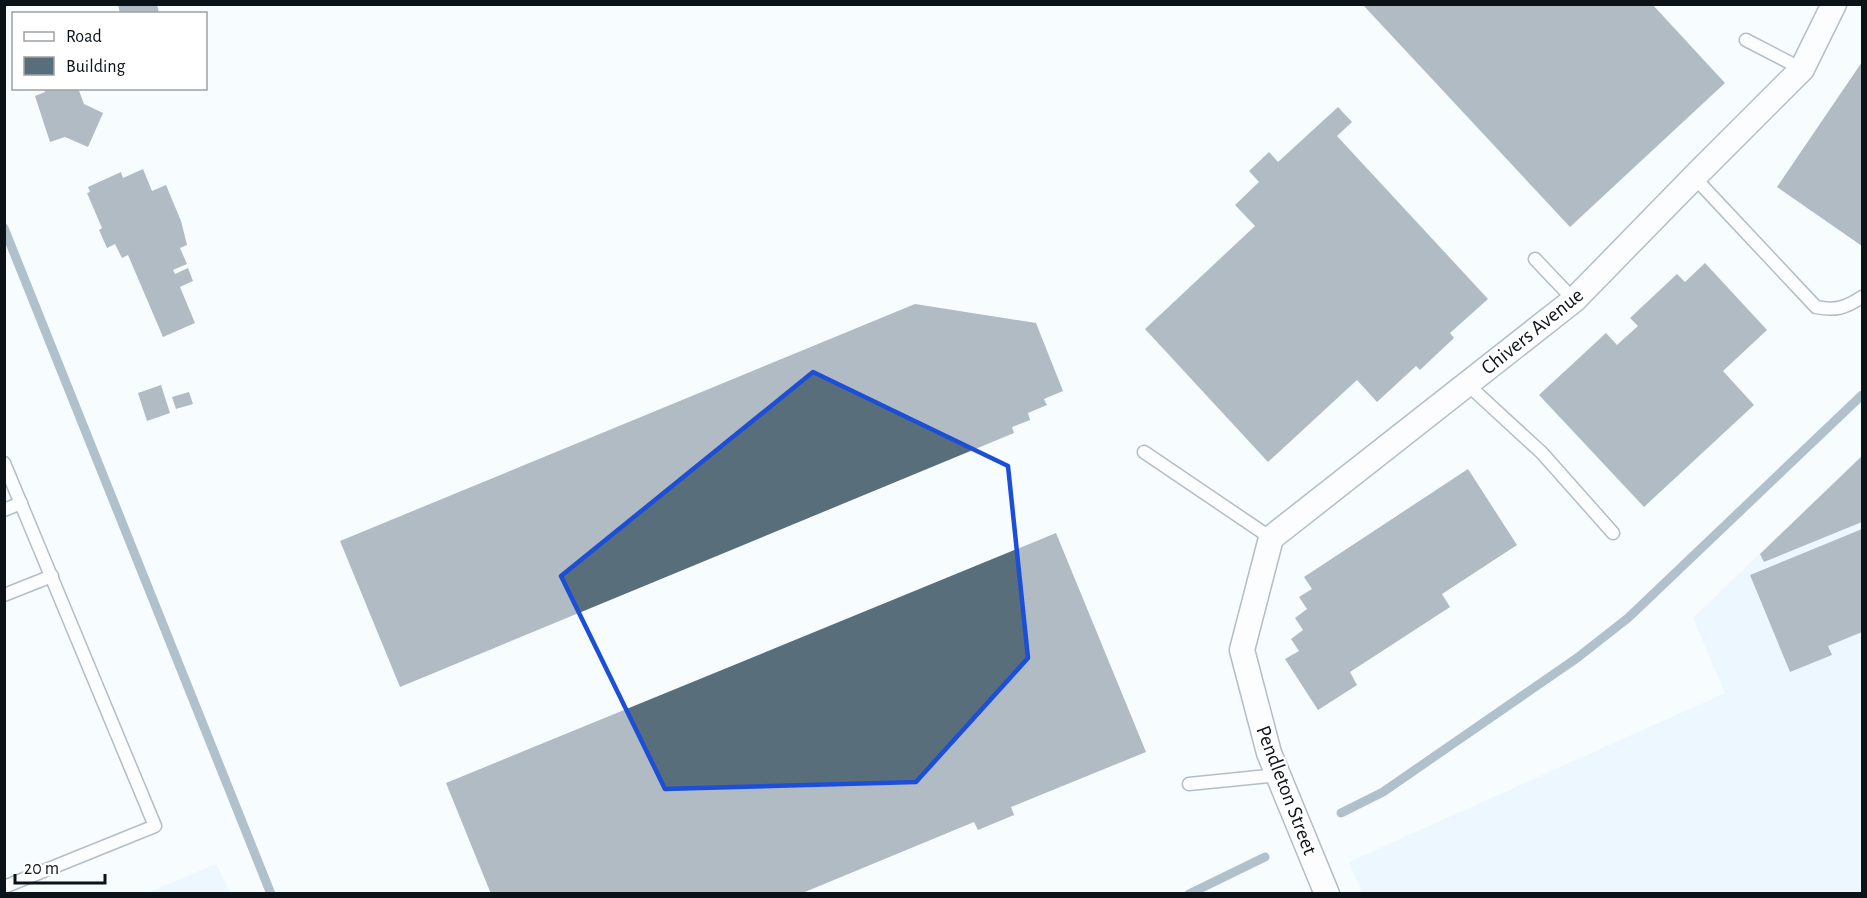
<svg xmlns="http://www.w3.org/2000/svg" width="1867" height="898" font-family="'Alegreya Sans',sans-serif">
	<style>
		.built { fill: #e0f2fe }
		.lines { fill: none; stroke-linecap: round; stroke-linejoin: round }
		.stream { stroke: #597a8e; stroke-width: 9 }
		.building { fill: #596e7b }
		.lane-casing { stroke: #5f7381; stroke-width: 15 }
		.street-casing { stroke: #5f7381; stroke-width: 27 }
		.lane { stroke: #fff; stroke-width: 12 }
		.street { stroke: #fff; stroke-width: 24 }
		.marked { fill: none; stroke: #1d4ed8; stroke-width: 4.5; stroke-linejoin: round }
		.labels { text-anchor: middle; stroke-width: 4.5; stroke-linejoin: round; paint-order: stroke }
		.street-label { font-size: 21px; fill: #0b1318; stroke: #fff }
	</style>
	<rect width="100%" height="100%" fill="#f7fcff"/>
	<g class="built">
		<path d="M1862,455V893H1362L1349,862L1725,693L1693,618Z"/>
		<path d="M216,864L230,893H147Z"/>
	</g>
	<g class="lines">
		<g class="stream">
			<path d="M4,228L271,894"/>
			<path d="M1341,813L1383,792L1577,658L1628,618L1862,395"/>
			<path d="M1189,894L1265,857"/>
		</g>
	</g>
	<g class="building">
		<path d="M118,4H157L159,13L120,14Z"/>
		<path d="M1366,4H1652L1725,83L1570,227L1364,6Z"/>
		<path d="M1862,62V246L1777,187Z"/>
		<path d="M44,88H78L84,104L103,113L88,147L65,137L50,142L35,96L45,92Z"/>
		<path d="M1338,107L1352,122L1337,136L1488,299L1450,333L1454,338L1420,370L1416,366L1377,402L1357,380L1268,462L1145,329L1255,226L1235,205L1259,182L1249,171L1269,152L1278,162Z"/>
		<path d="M143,169L152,191L166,185L181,221L187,245L180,248L187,264L173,270L175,274L188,268L193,281L180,287L195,323L163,337L128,255L122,258L115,244L107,248L99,230L102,228L87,193L90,192L88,187L121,172L123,178Z"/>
		<path d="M1705,263L1767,330L1723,371L1754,405L1644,507L1539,395L1606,333L1617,345L1638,326L1630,318L1677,274L1685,282Z"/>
		<path d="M915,304L1036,323L1063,391L1044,399L1047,405L1028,413L1030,420L1012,427L1014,433L400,687L340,541Z"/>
		<path d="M161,385L170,413L147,421L138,393Z"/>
		<path d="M189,392L193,404L176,409L172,397Z"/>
		<path d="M1862,456V522L1764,562L1760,554Z"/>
		<path d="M1468,469L1517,545L1442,594L1450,607L1350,672L1357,685L1318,710L1285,659L1299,651L1291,639L1303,630L1295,618L1307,609L1299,597L1312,589L1304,577Z"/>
		<path d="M1862,529V632L1828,646L1832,655L1790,672L1750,575Z"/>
		<path d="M1056,533L1146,752L1011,807L1014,815L978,830L974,822L800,894H491L446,783Z"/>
	</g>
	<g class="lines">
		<g class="lane-casing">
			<g id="lane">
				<path d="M1746,40L1802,69"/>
				<path d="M1694,177L1816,307C1836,311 1845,308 1862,297"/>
				<path d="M1535,259L1574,300"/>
				<path d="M1467,384L1542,453L1613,533"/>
				<path d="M1144,452L1271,538"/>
				<path d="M4,463L155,826L4,887"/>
				<path d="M4,510L21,503"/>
				<path d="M4,595L52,576"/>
				<path d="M1189,784L1278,775"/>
			</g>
		</g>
		<g class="street-casing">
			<path id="street" d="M1327,894L1269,753L1242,650L1271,538L1574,300L1698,173L1802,69L1834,4"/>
		</g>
		<use href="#lane" class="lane"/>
		<use href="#street" class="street"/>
	</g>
	<path d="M0 0H1867V898H0ZM813,372L1008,466L1028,658L916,782L665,789L561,576Z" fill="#f7fcff" fill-opacity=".55" fill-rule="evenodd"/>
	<path class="marked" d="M813,372L1008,466L1028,658L916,782L665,789L561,576Z"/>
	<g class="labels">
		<g class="street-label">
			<text transform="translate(1532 331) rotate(-39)" y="7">Chivers Avenue</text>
			<text transform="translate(1287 790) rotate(69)" y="7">Pendleton Street</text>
		</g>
	</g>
	<rect width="1867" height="898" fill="none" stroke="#0b1318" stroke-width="12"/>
	<rect x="12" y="12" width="195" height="78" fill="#ffffff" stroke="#9da1a3" stroke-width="1.5"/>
	<rect x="24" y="32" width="30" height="9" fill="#ffffff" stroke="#9da1a3" stroke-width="1.5"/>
	<text x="66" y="42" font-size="18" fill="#0b1318">Road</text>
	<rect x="24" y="57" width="30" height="18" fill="#596e7b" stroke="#9da1a3" stroke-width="1.5"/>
	<text x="66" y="72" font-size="18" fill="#0b1318">Building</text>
	<path d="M15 874v9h90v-9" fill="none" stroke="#0b1318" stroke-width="3"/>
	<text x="24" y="874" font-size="18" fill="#0b1318" stroke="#ffffff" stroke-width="4.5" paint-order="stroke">20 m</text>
</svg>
